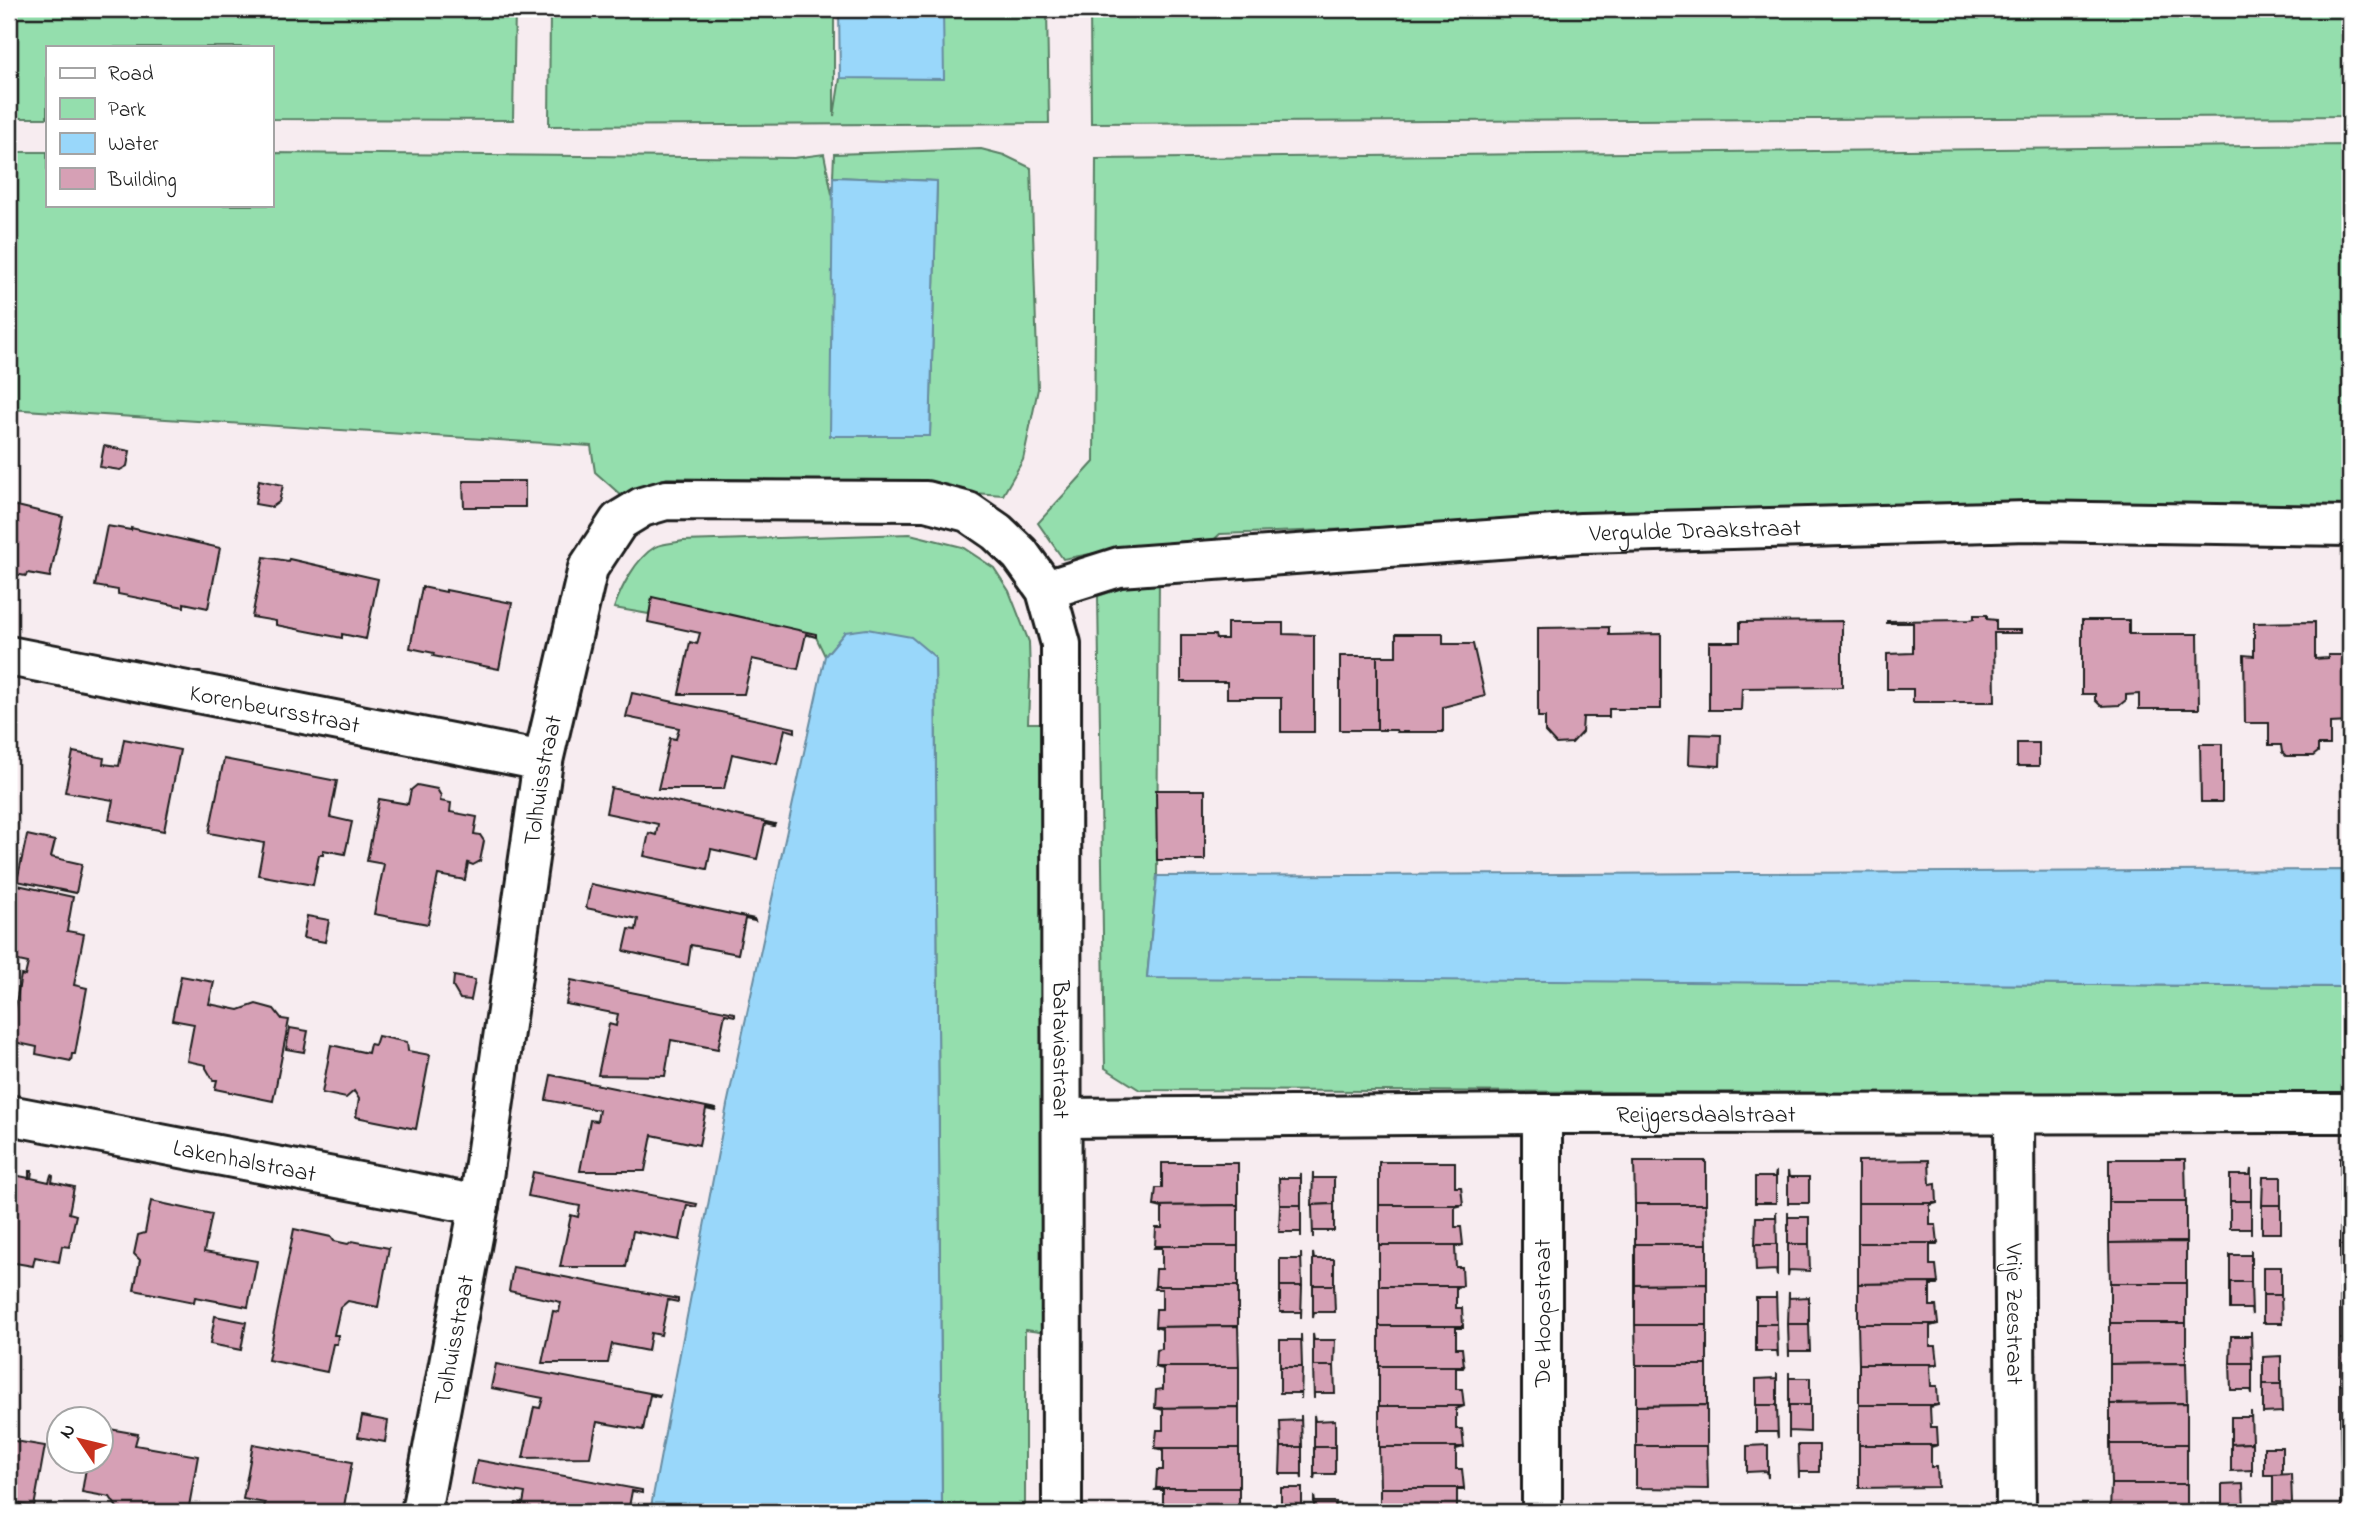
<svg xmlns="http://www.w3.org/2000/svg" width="2359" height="1521" font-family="'Indie Flower',sans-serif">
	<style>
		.green { fill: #94dead; stroke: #587d64; stroke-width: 2 }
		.water { fill: #99d7fa; stroke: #678ca1; stroke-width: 2 }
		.building { fill: #d6a0b5; stroke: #1c1c1c; stroke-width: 2 }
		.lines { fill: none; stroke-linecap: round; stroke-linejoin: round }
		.minor-casing { stroke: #1c1c1c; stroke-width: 44 }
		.minor { stroke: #fff; stroke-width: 38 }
		.labels { text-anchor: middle; stroke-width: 5; stroke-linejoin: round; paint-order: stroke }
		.street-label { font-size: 24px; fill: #1c1c1c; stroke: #fff }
	</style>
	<rect width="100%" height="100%" fill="#f7ecf0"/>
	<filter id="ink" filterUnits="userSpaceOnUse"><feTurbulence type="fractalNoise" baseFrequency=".0143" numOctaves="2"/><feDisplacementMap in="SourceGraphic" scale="14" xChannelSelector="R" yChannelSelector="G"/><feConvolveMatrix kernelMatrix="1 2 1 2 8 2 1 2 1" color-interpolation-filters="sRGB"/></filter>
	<g filter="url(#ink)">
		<g class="green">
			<path d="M9,9H515L513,120L271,119V47H47V118H9Z"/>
			<path d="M550,9H834V116L840,78H943V9H1047L1049,123L549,126Z"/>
			<path d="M1090,9H2350V116L1091,123Z"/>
			<path d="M2350,145V509L2037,503L1564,515L1351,529L1220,534L1206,547L1112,550L1063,559L1038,523L1094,462L1096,159Z"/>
			<path d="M981,149L1004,155L1031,168L1038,389L1023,460L1003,495L779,480L667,478L622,496L595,472L591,446L9,409V152H47V205H271V153L794,158L824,154L832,194L930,435L937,181L833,177L834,154Z"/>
			<path d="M910,534L962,547L994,568L1009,591L1029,642L1030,676L1028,723H1044L1047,1333L1025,1330V1512H942L935,657L845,633L825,656L816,637L653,598L649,614L614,608C621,588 636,558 655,547C662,543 675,543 683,541Z"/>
			<path d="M1159,576L1157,876L1147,977L2350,987V1095L1140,1090L1105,1068L1098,596Z"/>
		</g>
		<g class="water">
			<path d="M839,9H943L944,79L840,78Z"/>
			<path d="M833,177L937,181L930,436H830Z"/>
			<path d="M867,629L911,637L935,657L942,1512H650L727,1105L825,656L845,632Z"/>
			<path d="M2350,870V987L1147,978L1157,876Z"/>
		</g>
		<g class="building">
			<path d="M104,446L130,451L127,466L120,470L100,467Z"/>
			<path d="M259,480L283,485L279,502L272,507L255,504Z"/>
			<path d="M463,481H525V507H464Z"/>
			<path d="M9,504L63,517L50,577L27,573L26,576L9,573Z"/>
			<path d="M107,526L131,530V528L220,548L208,608L184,603V607L118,594V590L95,586Z"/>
			<path d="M264,557L288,561L289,559L378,579L366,639L342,634V638L276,625V621L252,617Z"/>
			<path d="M422,587L446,592V590L512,603L499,669L433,656L434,653L410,648Z"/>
			<path d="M652,597L816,634V637L806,634L798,669L752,659L744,694H679L690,642L697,644L700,633L648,622Z"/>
			<path d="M1974,615H1987V619L1996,620V630H2021V633H1994L1995,702H1913V689H1887V654L1913,653V623H1887V621L1970,620L1974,619Z"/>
			<path d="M2082,620H2129V634H2198L2199,709H2139V694L2126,695V700L2120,705L2101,706L2095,700V694H2082Z"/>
			<path d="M1842,621V687L1742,688L1741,710H1709V642H1740V622Z"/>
			<path d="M2315,622V659L2328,658V655H2350V722L2330,723V745H2318V752L2313,756H2286L2282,752L2281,745H2269V723H2245L2244,655L2254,656V623Z"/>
			<path d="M1227,623H1283V634L1314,635V732H1281V698H1227V682H1181V635H1215L1216,639H1227Z"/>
			<path d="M1609,627V635L1661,634V709H1609V717H1583L1582,732L1572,743L1556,744L1545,732V717H1538V628Z"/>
			<path d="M1396,634H1443V644H1473L1485,696L1443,707V732H1397L1396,730H1377V656H1396Z"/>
			<rect x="1340" y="656" width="37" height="74"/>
			<path d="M632,693L795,728V732L785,729L777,764L732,754L724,789H658L670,738L676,739L679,728L626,717Z"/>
			<path d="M1690,734L1721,735L1720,766L1689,764Z"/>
			<path d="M124,739L180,750L164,831L109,820L113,800L65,792L73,752L104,758L103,764L119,766Z"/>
			<rect x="2017" y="743" width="22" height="23"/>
			<path d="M2200,744H2222V802H2201Z"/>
			<path d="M224,759L337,781L330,817L352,822L345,854L323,850V855H319L313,885L258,875L264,843L209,833Z"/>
			<path d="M417,785L437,789L441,796L440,801L451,803L450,812L477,817L474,834L480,835L484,841L480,861L473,865L468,863L465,880L438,875L428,924L374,914L384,864L367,861L379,799L408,804L411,790Z"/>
			<path d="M611,788L775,824L774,826L765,824L757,859L711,849L707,869L644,856L649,833L656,835L658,824L606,813Z"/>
			<path d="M1156,790H1205V860H1157Z"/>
			<path d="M27,835L55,841L51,857L82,864L76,893L17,881Z"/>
			<path d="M13,884L73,897L67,931L84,934L74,985L87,988L75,1054H72L71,1061L36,1054L37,1047L9,1041L21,975L25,976L28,963L9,959V905Z"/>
			<path d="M591,884L754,919L755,921L745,919L738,954L691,945L688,965L624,951L629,929L636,930L638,919L586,908Z"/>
			<path d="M307,916L329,920L325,942L303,938Z"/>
			<path d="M181,976L214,982L209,1004L239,1010L256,1004L274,1009L282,1019L289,1020L273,1101L215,1089L217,1080H213L206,1068V1065L187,1061L194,1024L172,1020Z"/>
			<path d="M454,976L475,980L471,1000L460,999L453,987Z"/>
			<path d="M571,980L735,1013V1016L725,1014L718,1049L671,1040L665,1076L598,1075L609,1024L616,1026L618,1014L566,1004Z"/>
			<path d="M290,1028L308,1031L304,1052L286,1049Z"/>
			<path d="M378,1036L407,1042L408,1051L430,1055L416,1129L356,1117L359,1099L354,1091L346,1098L322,1093L331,1045L368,1053L370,1044L375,1045Z"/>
			<path d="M551,1075L716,1109L715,1111L706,1109L699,1145L652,1135L645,1171H580L590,1120L597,1121L599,1110L546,1100Z"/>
			<rect x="2340" y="1158" width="10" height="47"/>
			<path d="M2109,1159H2185L2186,1202H2109Z"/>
			<path d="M1929,1160L1930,1185L1936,1184L1937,1203H1858V1161Z"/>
			<path d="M1634,1161H1706V1204H1635Z"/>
			<path d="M1379,1162H1455V1187H1461L1463,1205H1379Z"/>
			<path d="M1162,1163H1238V1205L1154,1206L1156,1188H1162Z"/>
			<path d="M2251,1169V1201H2230V1175H2250Z"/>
			<path d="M29,1171H32L31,1178L49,1182L51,1175L53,1176L52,1182L74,1187L69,1213L76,1215L69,1247L62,1246L59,1262L35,1257L33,1266L9,1262V1174L29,1178Z"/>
			<path d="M1776,1171V1203H1755V1177H1775Z"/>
			<path d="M1788,1171L1789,1177H1809V1203H1788Z"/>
			<path d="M533,1172L697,1204L696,1207L687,1205L680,1240L633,1231L626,1267H560L571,1215L578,1217L580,1206L528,1196Z"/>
			<path d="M1313,1172V1178H1334V1204L1312,1205Z"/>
			<path d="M1301,1173V1205H1280L1279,1178H1300Z"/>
			<path d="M2263,1177H2281V1205H2262Z"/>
			<path d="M151,1201L212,1214L204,1252L257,1261L248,1307L195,1297L194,1302L134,1290L140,1260L134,1254L138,1235L145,1233Z"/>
			<path d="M2230,1201H2251V1234V1228H2230Z"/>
			<path d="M2109,1202H2186V1242L2109,1243Z"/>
			<path d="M1858,1203H1937L1930,1205V1225H1936L1938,1243H1858Z"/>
			<path d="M1334,1204V1231H1313V1238L1312,1205Z"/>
			<path d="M1635,1204H1706L1707,1244H1635Z"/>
			<path d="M1238,1205V1246H1155L1156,1228H1162V1208L1154,1206Z"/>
			<path d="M1280,1205H1301V1238V1232H1279Z"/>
			<path d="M1379,1205H1463L1455,1207V1227H1461L1463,1245H1379Z"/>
			<rect x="2262" y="1205" width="19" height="28"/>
			<rect x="2340" y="1205" width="10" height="45"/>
			<path d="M1776,1211L1777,1244H1755L1756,1217H1776Z"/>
			<path d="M1788,1211V1217H1809V1244H1788Z"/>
			<path d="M294,1229L331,1237L334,1241L348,1244L352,1241L389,1248L378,1307L348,1301L340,1308L334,1335H338L337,1344H333L327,1372L268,1360Z"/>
			<path d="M2186,1242V1283H2110L2109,1243Z"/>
			<path d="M1858,1243H1938L1937,1245H1930V1265H1936L1938,1283L1858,1284Z"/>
			<path d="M1635,1244H1707V1284L1635,1285Z"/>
			<path d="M1755,1244H1777V1276L1776,1270L1756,1271Z"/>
			<path d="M1788,1244H1809L1810,1271L1789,1270L1788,1276Z"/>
			<path d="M1379,1245H1463L1455,1247L1456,1267H1462L1463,1286H1379Z"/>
			<path d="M1155,1246H1238V1286H1155L1156,1269H1162V1248H1154Z"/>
			<path d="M2251,1250V1282H2230V1255H2251Z"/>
			<rect x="2340" y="1250" width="10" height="44"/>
			<path d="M1301,1253L1302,1286H1280V1259H1301Z"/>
			<path d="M1313,1253L1314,1259H1334V1285H1313Z"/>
			<path d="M513,1267L678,1299V1302L668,1300L661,1335L651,1333L648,1351L612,1344L608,1363H542L553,1311L559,1312L561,1302L509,1291Z"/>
			<rect x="2263" y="1267" width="18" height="28"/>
			<path d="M2230,1282H2251L2252,1315L2251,1309H2230Z"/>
			<path d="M1938,1283L1937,1285H1930V1306H1936L1938,1324H1858V1284Z"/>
			<rect x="2110" y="1283" width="76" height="40"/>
			<path d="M1707,1284V1325H1635V1285Z"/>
			<path d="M1313,1285H1334L1335,1312H1314L1313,1318Z"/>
			<path d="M1155,1286H1238V1326L1155,1327L1156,1309H1162V1289H1154Z"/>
			<path d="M1280,1286H1302L1301,1318V1319V1312H1280Z"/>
			<path d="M1379,1286H1463L1456,1287V1308H1462L1463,1326H1379Z"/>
			<path d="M1776,1292L1777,1324H1756V1298H1776Z"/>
			<path d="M1789,1292V1298L1809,1297V1324H1788Z"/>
			<rect x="2340" y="1294" width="10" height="45"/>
			<path d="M2263,1295H2281L2282,1323H2263Z"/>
			<path d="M215,1316L246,1322L241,1350L210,1344Z"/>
			<path d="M2110,1323H2186V1363L2110,1364Z"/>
			<path d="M1756,1324H1777L1778,1357L1777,1351H1756Z"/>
			<path d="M1788,1324H1809L1810,1351H1789V1357Z"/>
			<path d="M1858,1324H1938L1930,1326V1346H1936L1938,1364H1859Z"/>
			<path d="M1635,1325H1707V1365H1636Z"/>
			<path d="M1238,1326L1239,1367H1155L1156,1350L1162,1349V1329L1155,1327Z"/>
			<path d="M1379,1326H1463V1328H1456V1348H1462L1464,1366H1379Z"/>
			<path d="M2251,1331L2252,1363H2230L2231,1336H2251Z"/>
			<path d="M1301,1334L1302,1367H1280V1340H1301Z"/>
			<path d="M1313,1334L1314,1340H1335L1334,1366H1313Z"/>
			<rect x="2340" y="1339" width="10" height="45"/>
			<path d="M2281,1356V1384H2263V1357Z"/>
			<path d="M2186,1363L2187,1403L2110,1404V1364Z"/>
			<path d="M2230,1363H2252V1395L2251,1390H2231Z"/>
			<path d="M496,1364L660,1395L659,1397L650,1395L643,1430L597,1422L590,1457L523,1458L534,1407L540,1408L543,1398L491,1388Z"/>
			<path d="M1859,1364H1938L1930,1366L1931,1386H1937L1938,1405H1859Z"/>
			<path d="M1636,1365H1707V1405L1636,1406Z"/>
			<path d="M1313,1366H1334L1335,1393H1314V1399Z"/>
			<path d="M1379,1366H1464L1463,1368H1456V1389H1462L1464,1406H1379Z"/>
			<path d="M1155,1367H1239V1407L1155,1408L1156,1390L1163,1389V1369Z"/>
			<path d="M1280,1367H1302L1301,1399V1393H1280Z"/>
			<path d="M1789,1372V1378H1810V1405H1789Z"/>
			<path d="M1777,1373V1405H1756V1379L1777,1378Z"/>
			<path d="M2263,1384H2281L2282,1412L2263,1413Z"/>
			<rect x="2340" y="1384" width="10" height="45"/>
			<path d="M2187,1403V1444H2110V1404Z"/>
			<path d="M1707,1405V1446H1636V1406Z"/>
			<path d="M1756,1405H1777L1778,1438L1777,1432H1756Z"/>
			<path d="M1789,1405H1810V1432L1789,1431V1438Z"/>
			<path d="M1859,1405H1938L1930,1407L1931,1427H1937L1938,1445H1859Z"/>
			<path d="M1379,1406H1464L1456,1409V1429H1462L1464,1447H1379Z"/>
			<path d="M1239,1407V1448H1155L1157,1430H1163V1410L1155,1408Z"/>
			<path d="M2251,1411L2252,1443L2231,1444V1417H2251Z"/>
			<path d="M1301,1415L1302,1447H1281L1280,1421L1301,1420Z"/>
			<path d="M1314,1415L1315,1421L1335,1420V1447H1314Z"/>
			<path d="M362,1416L388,1421L385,1442L358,1437Z"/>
			<path d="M104,1428L138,1434L135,1445L198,1456L188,1512H120L110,1497L82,1492L87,1462H102V1439Z"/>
			<path d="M2340,1429H2350V1474H2341Z"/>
			<path d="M9,1440L45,1446L34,1507L9,1502Z"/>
			<path d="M2252,1443V1476V1470L2231,1471V1444Z"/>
			<path d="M253,1444L352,1462L343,1512H263L265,1503L243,1499Z"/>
			<path d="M2110,1444H2187V1484H2111Z"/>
			<path d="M1768,1445V1478L1767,1471L1747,1472V1446Z"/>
			<path d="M1798,1445H1819V1472H1799V1478Z"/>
			<path d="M1859,1445H1938L1931,1447V1467H1937L1938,1487L1859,1488Z"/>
			<path d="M1636,1446H1707L1708,1489L1636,1488Z"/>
			<path d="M1281,1447H1302V1479L1301,1474H1280Z"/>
			<path d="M1314,1447H1335V1474H1315L1314,1479Z"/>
			<path d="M1379,1447H1464L1456,1449V1469H1462L1464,1488H1380Z"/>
			<rect x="2264" y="1447" width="18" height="28"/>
			<path d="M1155,1448H1239V1488H1156L1157,1470H1163V1450Z"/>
			<path d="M477,1460L642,1490V1493L632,1491L628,1512H514L516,1503L523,1504L525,1493L472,1484Z"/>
			<path d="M2291,1474L2292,1503L2273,1502V1475Z"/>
			<rect x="2341" y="1474" width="9" height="38"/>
			<path d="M2111,1484H2187V1512H2110Z"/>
			<path d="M2243,1484L2244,1512L2222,1510V1485Z"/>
			<path d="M1156,1488H1239V1512H1157L1163,1511V1490H1155Z"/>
			<rect x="1281" y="1488" width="21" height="24"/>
			<path d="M1380,1488H1464V1490H1457V1511L1463,1512H1380Z"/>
			<path d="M1314,1496L1315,1502H1336L1335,1512H1314Z"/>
		</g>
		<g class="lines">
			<g class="minor-casing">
				<g id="minor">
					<path id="s1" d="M1046,590L1119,567L1581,533L2028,521L2350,526"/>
					<path id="s2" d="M9,656L543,761"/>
					<path d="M1542,1114V1512"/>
					<path id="s3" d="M2014,1114L2016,1512"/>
					<path id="s4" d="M9,1115L479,1205"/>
					<path id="s5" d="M1062,1118L1542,1114L2350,1113"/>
					<path id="s6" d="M421,1512L479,1205L543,761L588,568L619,521L642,507L666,500L926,501L968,512L997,532L1020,554L1046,590L1061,644L1062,1512"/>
				</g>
			</g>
			<use href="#minor" class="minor"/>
		</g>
	</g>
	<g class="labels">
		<g class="street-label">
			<text dy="8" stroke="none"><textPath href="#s1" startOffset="654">Vergulde Draakstraat</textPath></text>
			<text dy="8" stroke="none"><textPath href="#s2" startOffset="271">Korenbeursstraat</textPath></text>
			<text dy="8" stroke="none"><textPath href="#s6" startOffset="742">Tolhuisstraat</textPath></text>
			<text dy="8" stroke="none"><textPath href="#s6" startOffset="1944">Bataviastraat</textPath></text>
			<text dy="8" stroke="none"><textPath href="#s5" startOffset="644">Reijgersdaalstraat</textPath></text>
			<text dy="8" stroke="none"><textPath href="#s4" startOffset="240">Lakenhalstraat</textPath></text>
			<text transform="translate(1542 1313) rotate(-90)" y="8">De Hoopstraat</text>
			<text dy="8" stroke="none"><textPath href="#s3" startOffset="200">Vrije Zeestraat</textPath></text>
			<text dy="8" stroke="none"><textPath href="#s6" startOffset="175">Tolhuisstraat</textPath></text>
		</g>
	</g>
	<rect width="2359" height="1521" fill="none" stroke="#fff" stroke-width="35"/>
	<rect x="18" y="18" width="2324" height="1486" fill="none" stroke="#1c1c1c" stroke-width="2.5" filter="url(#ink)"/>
	<rect x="46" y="46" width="228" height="161" fill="#ffffff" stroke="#a4a4a4" stroke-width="2"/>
	<rect x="60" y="68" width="35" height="10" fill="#ffffff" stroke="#a4a4a4" stroke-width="2"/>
	<text x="108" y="80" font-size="21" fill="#1c1c1c">Road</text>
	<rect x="60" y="98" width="35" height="21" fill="#94dead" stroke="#a4a4a4" stroke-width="2"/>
	<text x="108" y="116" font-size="21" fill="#1c1c1c">Park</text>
	<rect x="60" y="133" width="35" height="21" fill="#99d7fa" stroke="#a4a4a4" stroke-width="2"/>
	<text x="108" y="150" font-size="21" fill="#1c1c1c">Water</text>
	<rect x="60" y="168" width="35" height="21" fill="#d6a0b5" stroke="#a4a4a4" stroke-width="2"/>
	<text x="108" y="186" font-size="21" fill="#1c1c1c">Building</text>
	<g transform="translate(80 1440) rotate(305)"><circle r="33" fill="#ffffff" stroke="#a4a4a4" stroke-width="2"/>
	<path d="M0-5L12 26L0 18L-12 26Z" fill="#c8321e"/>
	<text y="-10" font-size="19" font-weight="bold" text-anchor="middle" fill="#1c1c1c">N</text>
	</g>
</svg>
